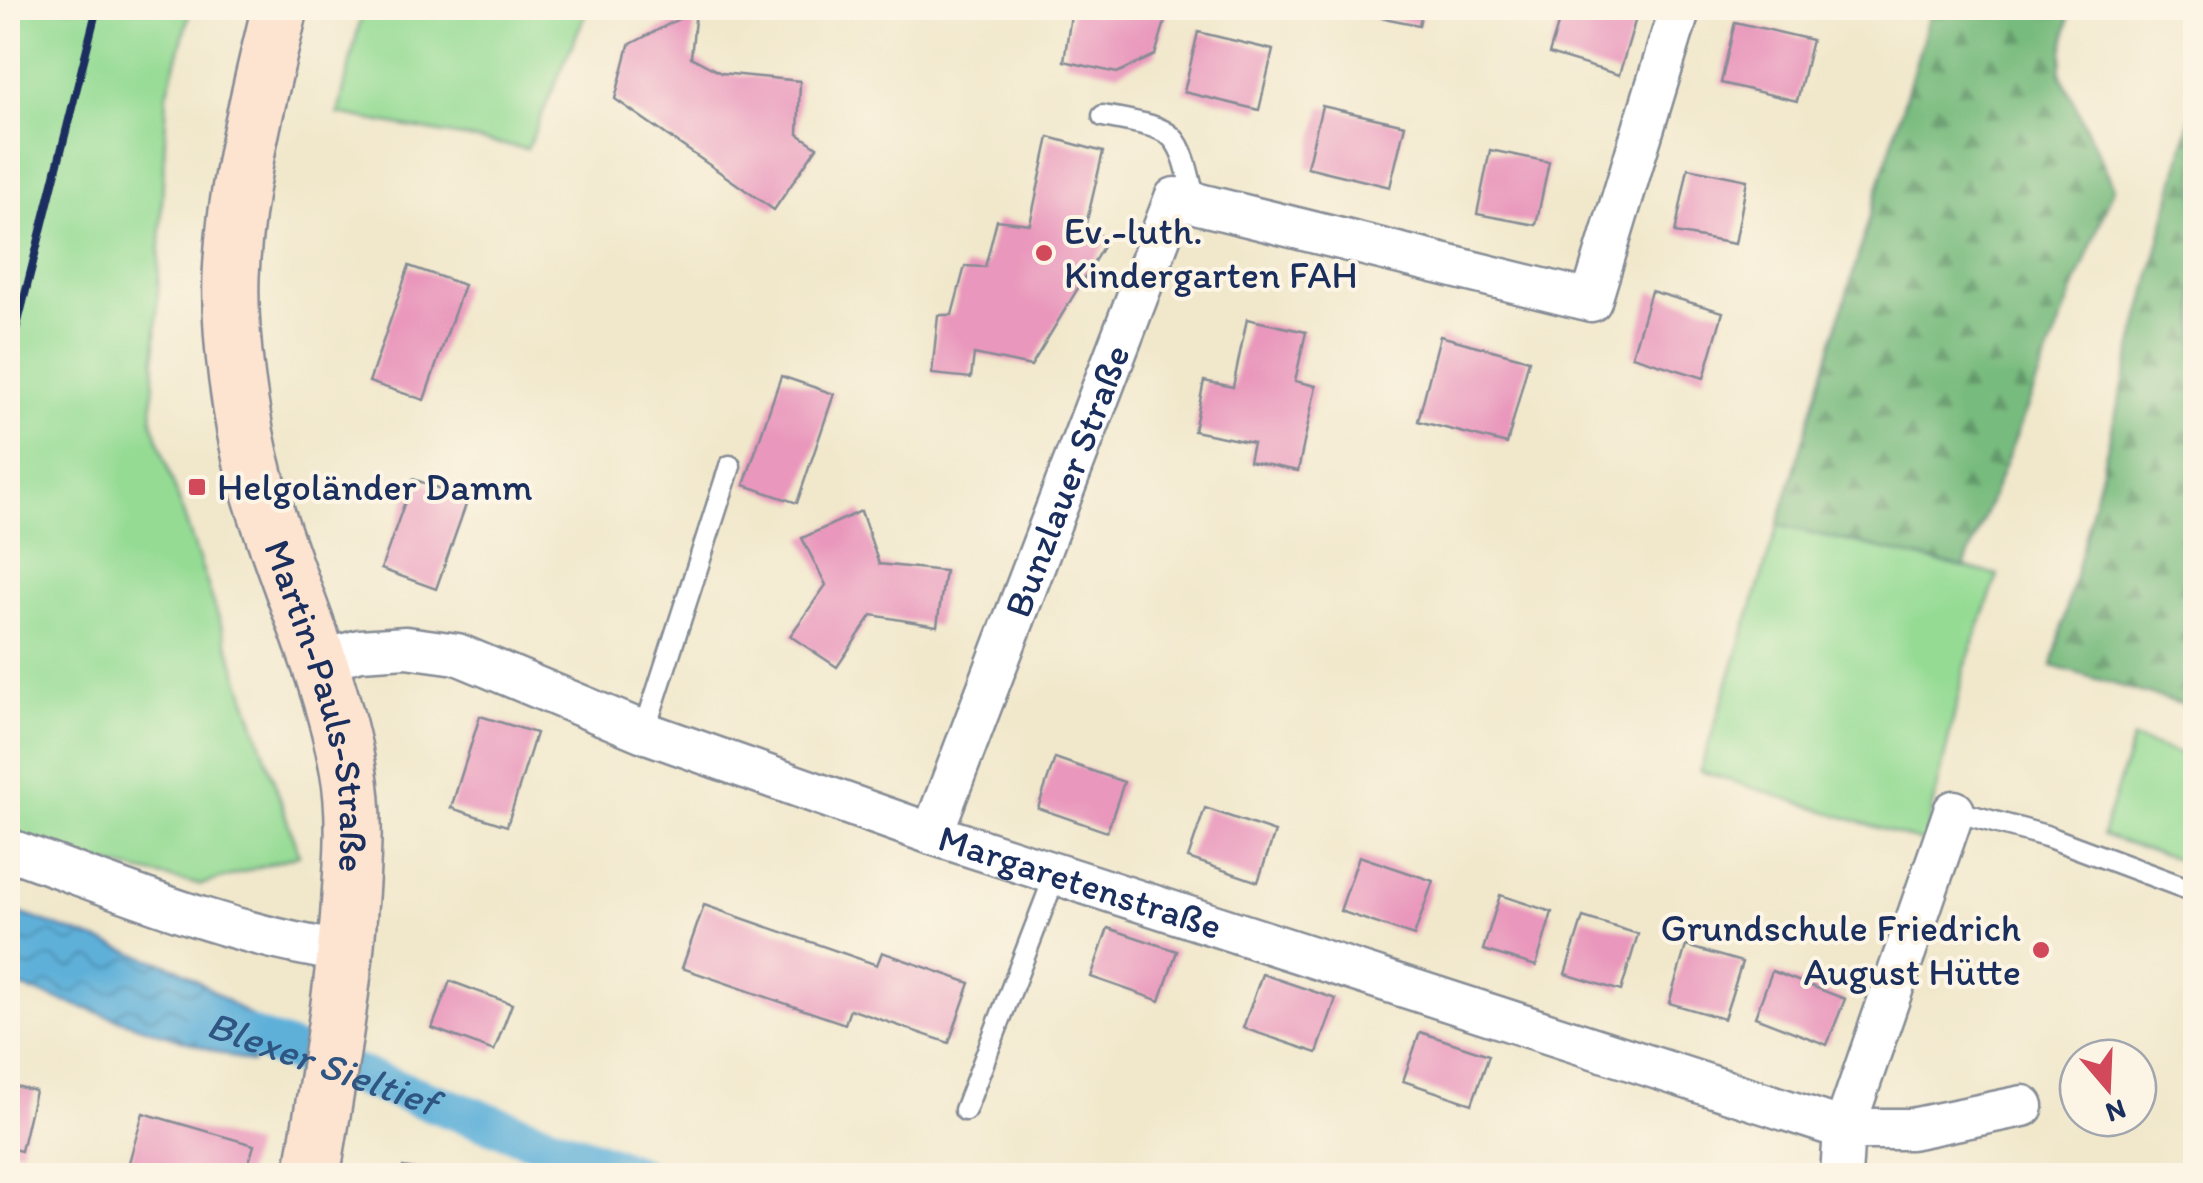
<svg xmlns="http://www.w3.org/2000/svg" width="2203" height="1183" font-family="Itim,sans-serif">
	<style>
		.grass { fill: #95db94; stroke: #588579; stroke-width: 2.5 }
		.forest { fill: url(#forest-firs); stroke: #4a756e; stroke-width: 2.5 }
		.water { fill: url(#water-waves); stroke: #3c709c; stroke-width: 2.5 }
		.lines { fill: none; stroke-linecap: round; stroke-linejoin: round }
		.canal { stroke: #5eb0d9; stroke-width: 40 }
		.building { fill: #e997bc }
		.lane-casing { stroke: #868c95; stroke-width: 25 }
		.street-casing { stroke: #868c95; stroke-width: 45 }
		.secondary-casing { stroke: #868c95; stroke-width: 60 }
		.lane { stroke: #fff; stroke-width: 20 }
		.street { stroke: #fff; stroke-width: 40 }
		.secondary { stroke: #fde4d1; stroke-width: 55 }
		.rail { stroke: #1b2f5e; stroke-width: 8 }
		.poi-dot { fill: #d1495b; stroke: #fcf5e5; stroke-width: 4 }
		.labels { text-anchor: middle; stroke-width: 8; stroke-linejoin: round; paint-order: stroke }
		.poi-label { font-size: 38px; fill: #1b2f5e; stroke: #fcf5e5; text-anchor: start }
		.street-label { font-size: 38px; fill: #1b2f5e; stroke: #fcf5e5 }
		.water-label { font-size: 40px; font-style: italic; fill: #2f5683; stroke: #fcf5e5 }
	</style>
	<defs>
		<pattern id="forest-firs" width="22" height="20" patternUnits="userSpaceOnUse" patternTransform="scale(2.5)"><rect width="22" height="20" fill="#78bb7e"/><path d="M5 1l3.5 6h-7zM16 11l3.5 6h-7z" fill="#62986a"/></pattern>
		<pattern id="water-waves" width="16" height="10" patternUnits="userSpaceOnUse" patternTransform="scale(2.5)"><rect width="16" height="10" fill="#5eb0d9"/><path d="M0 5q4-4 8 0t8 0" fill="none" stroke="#4d90b3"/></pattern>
	</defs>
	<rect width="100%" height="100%" fill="#fcf5e5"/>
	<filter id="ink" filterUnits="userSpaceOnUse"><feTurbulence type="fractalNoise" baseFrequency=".01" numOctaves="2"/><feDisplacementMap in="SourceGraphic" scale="20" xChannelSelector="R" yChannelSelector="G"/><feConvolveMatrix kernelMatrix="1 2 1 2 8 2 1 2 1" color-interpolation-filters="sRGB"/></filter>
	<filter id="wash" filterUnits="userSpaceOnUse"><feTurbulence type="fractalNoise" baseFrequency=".0048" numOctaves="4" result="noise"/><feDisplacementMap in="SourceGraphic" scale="40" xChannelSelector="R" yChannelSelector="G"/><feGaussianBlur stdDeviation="2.25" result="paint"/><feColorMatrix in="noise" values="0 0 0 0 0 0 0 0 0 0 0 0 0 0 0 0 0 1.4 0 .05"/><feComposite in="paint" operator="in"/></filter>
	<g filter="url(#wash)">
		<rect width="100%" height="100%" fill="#f1e8cc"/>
		<g class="grass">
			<path d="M8,8H191L167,94L152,421L299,855L201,885L46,851L8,836Z"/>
			<path d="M363,8H588L527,149L338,114Z"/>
			<path d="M1778,525L1998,575L1965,667L1925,843L1700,771Z"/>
			<path d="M2133,739L2195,759V865L2102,835Z"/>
		</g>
		<g class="forest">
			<path d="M1932,8H2070L2060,72L2114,187L1964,568L1778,525Z"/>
			<path d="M2195,101L2196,708H2195L2052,666Z"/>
		</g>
		<path class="water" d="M8,909L179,969L258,1021L252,1063L8,983Z"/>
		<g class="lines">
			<path class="canal" id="s1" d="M205,1021L639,1176"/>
		</g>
		<g id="blocks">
			<g class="building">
				<path d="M1072,8L1096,15L1110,8H1169L1155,55L1117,73L1064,61Z"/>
				<path d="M1360,8H1423L1419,25L1359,13Z"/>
				<path d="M1563,8H1639L1619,75L1549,54Z"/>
				<path d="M696,10L691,57L721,73L800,81L798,134L817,147L774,210L615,99L629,45Z"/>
				<path d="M1735,22L1812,40L1797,101L1721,83Z"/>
				<path d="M1198,32L1273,50L1259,110L1184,92Z"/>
				<path d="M1322,106L1405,125L1390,187L1307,167Z"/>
				<path d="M1049,137L1103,152L1086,225L1107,240L1031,366L974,354L971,378L932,374L938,315H952L965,266L985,267L997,220L1030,224Z"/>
				<path d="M1490,150L1549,162L1536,225L1477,214Z"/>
				<path d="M1688,168L1747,180L1735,244L1675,233Z"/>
				<path d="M409,266L464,285L424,400L369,382Z"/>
				<path d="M1651,291L1723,312L1704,378L1632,356Z"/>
				<path d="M1247,319L1306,332L1295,381L1316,386L1298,471L1249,461L1253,443L1194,431L1204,381L1233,387Z"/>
				<path d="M1440,336L1529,360L1507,444L1418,421Z"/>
				<path d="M781,376L834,394L797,503L744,485Z"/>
				<path d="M413,479L468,499L436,589L381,569Z"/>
				<path d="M861,511L879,564L945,571L937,626L872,615L837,667L790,636L826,585L802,538Z"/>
				<path d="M480,716L536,733L507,826L451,808Z"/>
				<path d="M1055,758L1124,782L1107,832L1038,808Z"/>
				<path d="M1205,808L1275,832L1258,882L1188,858Z"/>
				<path d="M1359,856L1433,881L1414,936L1340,911Z"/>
				<path d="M1500,895L1552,912L1536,966L1483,950Z"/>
				<path d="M704,905L877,965L882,952L970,983L949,1043L850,1009L845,1024L682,968Z"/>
				<path d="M1583,917L1638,934L1621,991L1565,974Z"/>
				<path d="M1108,928L1177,951L1160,1001L1091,977Z"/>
				<path d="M1686,946L1742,962L1724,1019L1669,1003Z"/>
				<path d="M1772,971L1845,999L1827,1045L1755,1017Z"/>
				<path d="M1262,974L1336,999L1317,1053L1243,1028Z"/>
				<path d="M450,981L512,1004L494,1051L432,1028Z"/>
				<path d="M1420,1032L1489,1055L1472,1104L1403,1081Z"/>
				<path d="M8,1084L35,1091L21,1151L8,1148Z"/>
				<path d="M143,1113L254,1145L245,1176L126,1173Z"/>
				<path d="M403,1167L440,1173V1176H402Z"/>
			</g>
		</g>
	</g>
	<g filter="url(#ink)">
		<use href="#blocks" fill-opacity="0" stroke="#868c95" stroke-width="2.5"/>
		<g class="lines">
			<g class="lane-casing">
				<g id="lane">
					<path d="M1103,116C1178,130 1178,127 1195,202"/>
					<path d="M644,732L730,466"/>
					<path d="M1954,811L2046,836L2196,892"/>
					<path d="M965,1110L1055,876"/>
				</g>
			</g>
			<g class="street-casing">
				<g id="street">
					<path id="s2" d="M318,662L360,650L406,647L457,654L644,732L932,834L1844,1129H1911L2023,1106"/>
					<path id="s3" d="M932,834L1175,198L1591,301L1680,8"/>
					<path d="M8,849C118,888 230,936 346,952"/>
					<path d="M1841,1176L1844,1129L1954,811"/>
				</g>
			</g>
			<g class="secondary-casing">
				<g id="secondary">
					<path id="s4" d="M280,8C259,96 235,185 231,276C229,338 240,419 256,479C283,576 330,669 348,769C356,811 353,855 350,897C344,991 327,1083 312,1176"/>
				</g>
			</g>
			<use href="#lane" class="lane"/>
			<use href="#street" class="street"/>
			<use href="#secondary" class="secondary"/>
			<path class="rail" d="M8,362L97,8"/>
		</g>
	</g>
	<g class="poi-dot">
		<circle cx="1044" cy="253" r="10"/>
		<rect x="187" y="477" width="20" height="20" rx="5"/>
		<circle cx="2041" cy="950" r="10"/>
	</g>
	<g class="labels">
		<g class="poi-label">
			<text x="1064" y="244">Ev.-luth.<tspan x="1064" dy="44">Kindergarten FAH</tspan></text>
			<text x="217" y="500">Helgoländer Damm</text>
			<text x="2021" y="941" text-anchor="end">Grundschule Friedrich<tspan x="2021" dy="44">August Hütte</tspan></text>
		</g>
		<g class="street-label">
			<text dy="13" stroke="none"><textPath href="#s3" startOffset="378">Bunzlauer Straße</textPath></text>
			<text dy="13" stroke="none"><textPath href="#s4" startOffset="715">Martin-Pauls-Straße</textPath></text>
			<text dy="13" stroke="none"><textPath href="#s2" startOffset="805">Margaretenstraße</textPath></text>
		</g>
		<g class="water-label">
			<text dy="14" stroke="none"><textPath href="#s1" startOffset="125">Blexer Sieltief</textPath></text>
		</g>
	</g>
	<rect width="2203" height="1183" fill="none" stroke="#fcf5e5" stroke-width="40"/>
	<g transform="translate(2108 1088) rotate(161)"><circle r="48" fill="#fcf5e5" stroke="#a2a6af" stroke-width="2.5"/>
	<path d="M0-8L18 38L0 25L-18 38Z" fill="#d1495b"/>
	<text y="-15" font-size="28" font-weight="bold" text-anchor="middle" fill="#1b2f5e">N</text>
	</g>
</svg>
